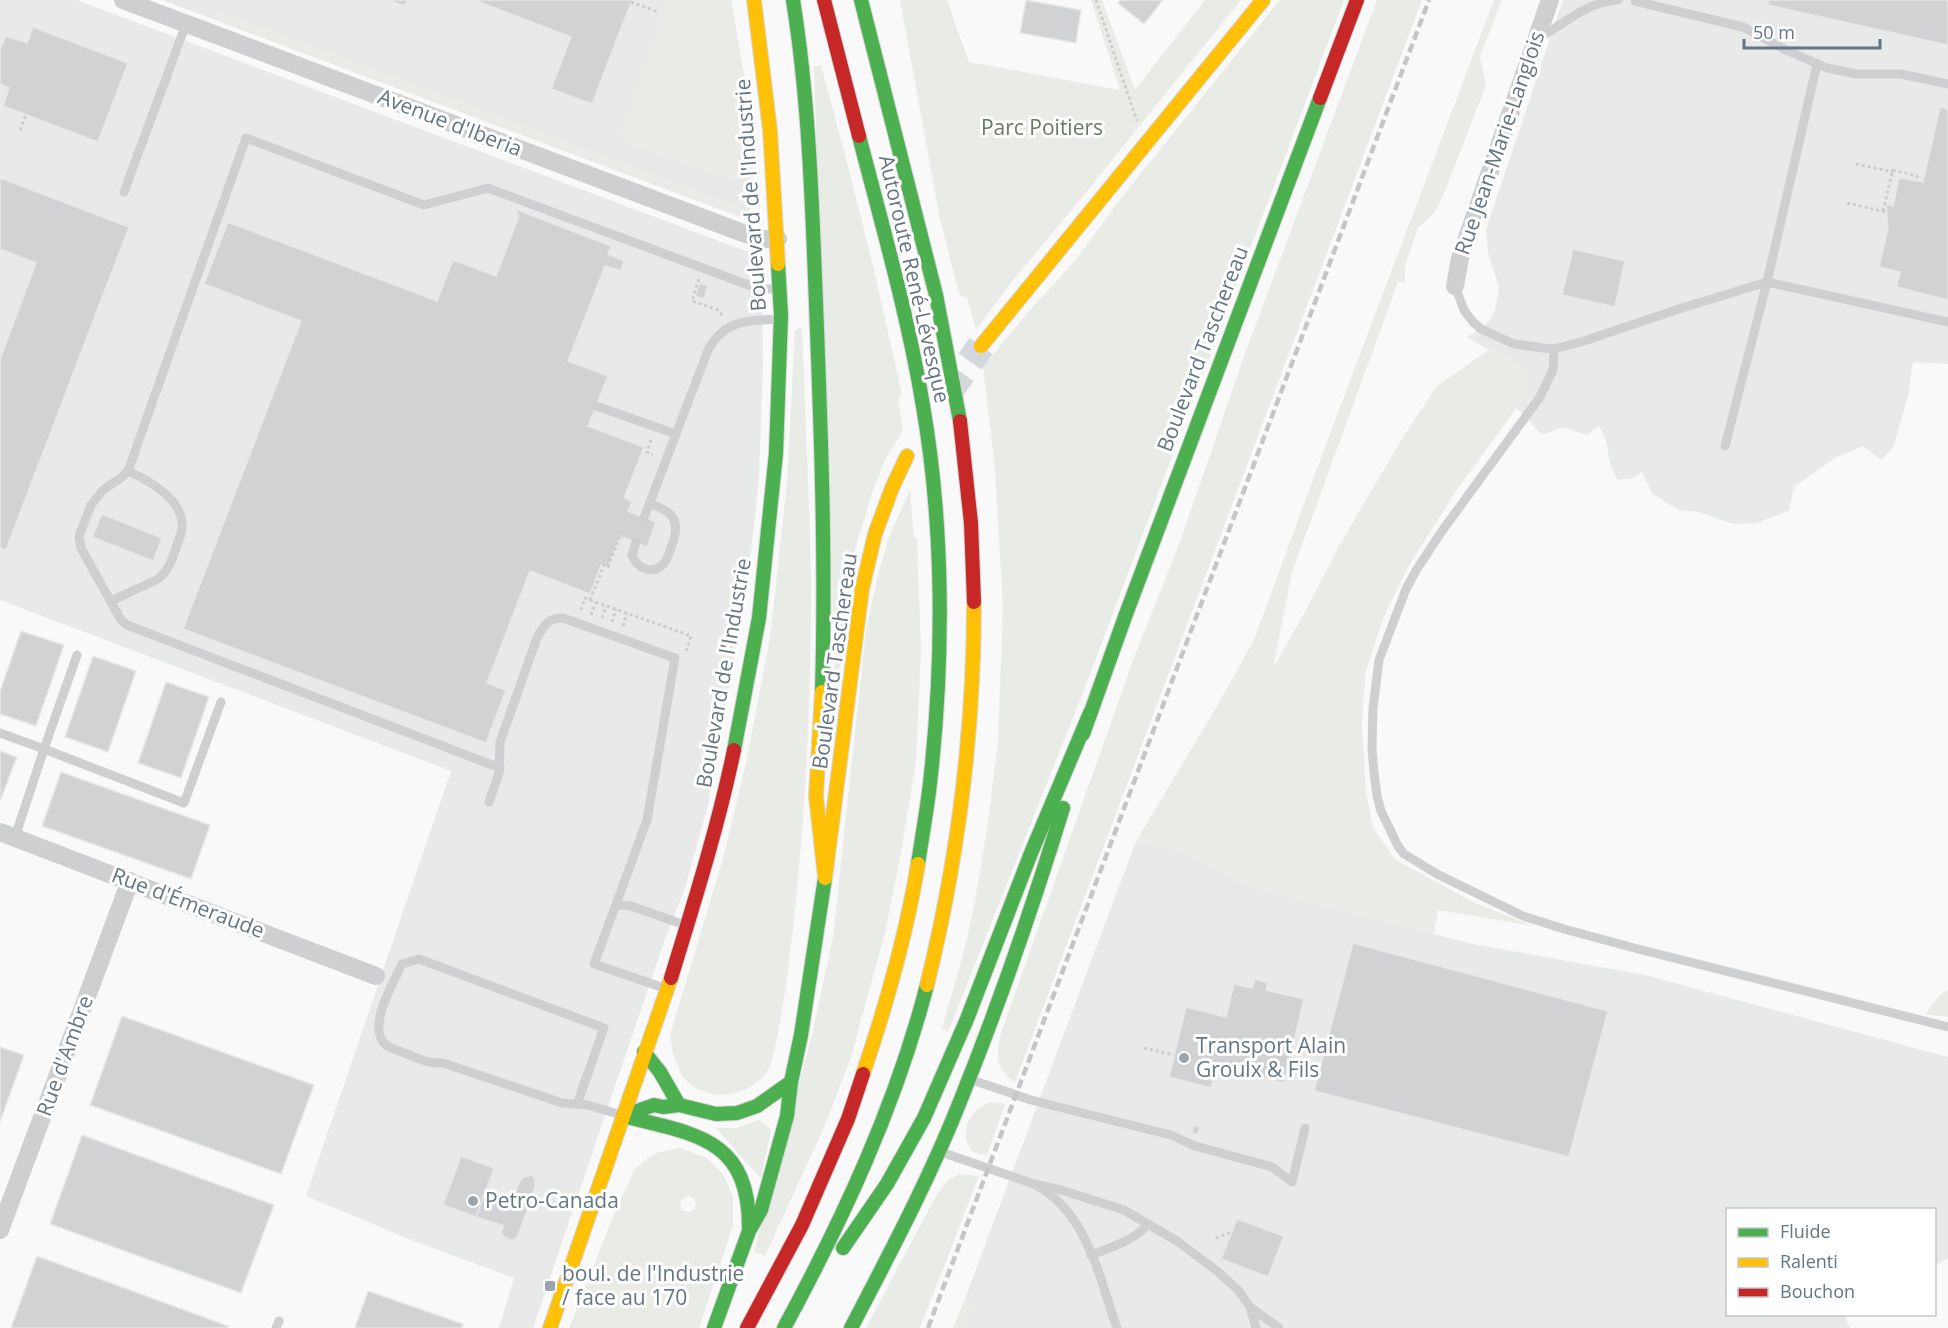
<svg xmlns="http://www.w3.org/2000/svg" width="1948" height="1328" font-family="'Open Sans',sans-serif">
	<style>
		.built { fill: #e8e9e9 }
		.green { fill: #e8ebe6; fill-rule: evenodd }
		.building { fill: #d0d2d3; stroke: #e8e8e8; stroke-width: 1.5 }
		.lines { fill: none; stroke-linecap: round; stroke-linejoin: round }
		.primary-tunnel { stroke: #d4d8dc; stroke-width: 28; stroke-dasharray: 28 14; stroke-linecap: butt }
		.fast-casing { stroke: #d5d6d7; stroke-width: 16 }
		.slow-casing { stroke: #d5d6d7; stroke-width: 16 }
		.jam-casing { stroke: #d5d6d7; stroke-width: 16 }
		.path { stroke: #cbcccd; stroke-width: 3; stroke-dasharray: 3 3; stroke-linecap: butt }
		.lane { stroke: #cecfd0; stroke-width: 9 }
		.street { stroke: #cecfd0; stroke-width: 18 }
		.fast { stroke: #4caf50; stroke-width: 14 }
		.slow { stroke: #ffc107; stroke-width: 14 }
		.jam { stroke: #c62828; stroke-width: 14 }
		.rail { stroke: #c3c5c6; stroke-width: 4.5; stroke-dasharray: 9 4.5; stroke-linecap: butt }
		.poi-dot { fill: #99a4ac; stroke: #fff; stroke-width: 2 }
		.labels { text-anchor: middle; stroke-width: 6; stroke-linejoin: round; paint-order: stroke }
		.street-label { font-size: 21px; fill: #657683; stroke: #fff }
		.park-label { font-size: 21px; fill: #687a64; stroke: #fff }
		.poi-label { font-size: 21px; fill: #657683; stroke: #fff; text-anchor: start }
	</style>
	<rect width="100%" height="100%" fill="#f9f9f9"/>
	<g class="built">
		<path d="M0,0H77L647,214L756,255L760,259L762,272L763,364L759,479L754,526L745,596L708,805L685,888L665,939L533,1328H499L514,1278L411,1240L306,1196L451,771L0,600Z"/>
		<path d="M162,0H731L745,81L753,179L749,216L748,218H743Z"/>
		<path d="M1563,0H1948V364L1913,362L1908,396L1893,448L1881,460L1863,446L1835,458L1794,487L1789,511L1756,523L1733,524L1699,512L1678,510L1652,493L1642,472L1634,478L1617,480L1610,463L1606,441L1599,426L1587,435L1563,427L1542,435L1517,408L1524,398L1510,359L1489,350L1467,337L1481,329L1490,320L1495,311L1499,287L1488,253L1486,229Z"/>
		<path d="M1136,841L1177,850L1245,885L1473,944L1645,975L1948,1057V1258L1935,1265L1934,1210H1728V1314L1844,1315L1850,1328H964L971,1307L964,1301Z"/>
	</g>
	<g class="green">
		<path d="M668,0H731L745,81L753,179L746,182L731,180L623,143L620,133Z"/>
		<path d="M900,0H947L969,62L1120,90L1091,0H1102L1135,90L1205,0H1241L1079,201L1014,279L976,330L967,297L960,296L940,219Z"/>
		<path d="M1280,0H1344L1084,690L948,1032L942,1029L965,947L974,906L987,829L998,742L1003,607L995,469L983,367L1030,310L1074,262L1122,197Z"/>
		<path d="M1377,0H1422L1015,1082C993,1068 996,1052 1002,1030L1135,655L1180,542L1243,359Z"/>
		<path d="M1494,0H1502L1480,56L1486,85L1445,191L1435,212L1418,228L1405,265V283L1398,282L1292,572L1273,668L1305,612L1340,544L1403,437L1437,386L1489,350L1510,359L1523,369L1527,379L1524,398L1456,491L1408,567L1383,619L1365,674L1362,724L1366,792L1373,828L1396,860L1475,903L1533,926L1438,910L1434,934L1245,885L1177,850L1136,841L1216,708L1254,640L1325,447Z"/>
		<path d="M216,11L224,12L720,199L748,211L749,216L748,218H743L221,22L213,17L212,13Z"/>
		<path d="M821,65C851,175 879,285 902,396L898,397L903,431L885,460L873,490L850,566L836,700L814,67Z"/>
		<path d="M802,327C805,415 810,503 811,590C811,725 803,860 785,993C782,1009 775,1060 767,1072C750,1095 713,1103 690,1084C676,1072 672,1052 670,1035L723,859L746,763L770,638L787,483L795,331Z"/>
		<path d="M910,490L914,538H917L921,651L916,762L900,858L885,933L850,1060L824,1127L765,1256L754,1252L812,1035L833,937L866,630L879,571L889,537Z"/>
		<path d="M1948,990V1017L1926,1014C1932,1005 1938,994 1948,990Z"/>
		<path d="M991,1102L1005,1104L987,1155C983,1154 977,1154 973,1152C969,1149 967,1144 966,1139C964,1121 974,1109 991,1102Z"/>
		<path d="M759,1120L771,1129L761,1179L716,1128H737Z"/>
		<path d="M680,1148L707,1158L723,1174L733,1197V1226L699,1328H569L615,1212L635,1169L648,1158L659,1152ZM688,1196L693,1198L696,1203L695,1209L690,1212L684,1211L680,1206L681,1200Z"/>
		<path d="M960,1174L979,1176L920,1328H866L937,1194L948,1180Z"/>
		<path d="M964,1301L971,1306L964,1328H953Z"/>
	</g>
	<g class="building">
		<path d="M388,0H408L405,6Z"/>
		<path d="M474,0H632L592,104L551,89L571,37Z"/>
		<path d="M1026,0L1081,10L1076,43L1020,33Z"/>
		<path d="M1120,0H1163L1144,24L1118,3Z"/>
		<path d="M1769,0H1948V45L1768,5Z"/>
		<path d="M33,27L128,63L98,142L3,106L9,88L0,84V50L6,36L27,43Z"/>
		<path d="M1940,107L1948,109V300L1897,287L1900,272L1879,267L1888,228L1886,204L1893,206L1899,178L1923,182Z"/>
		<path d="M0,178L129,227L6,550L0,548V359L36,263L0,249Z"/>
		<path d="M515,209L611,246L608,254L624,261L621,271L605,266L568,361L608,376L588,426L644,447L624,498L632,502L628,511L656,522L647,547L620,536L608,567L601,565L590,594L530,571L487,683L506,690L486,743L183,629L301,321L204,284L228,222L437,301L453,260L496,276L519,216Z"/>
		<path d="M1573,249L1625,261L1615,307L1562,295Z"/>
		<path d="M700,283L708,286L704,299L695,296Z"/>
		<path d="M102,514L162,538L153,561L92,537Z"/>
		<path d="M21,631L64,645L36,726L0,714V691Z"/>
		<path d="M93,656L136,671L108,752L65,737Z"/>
		<path d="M166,682L209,697L181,778L138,763Z"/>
		<path d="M0,751L17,757L0,801Z"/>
		<path d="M61,772L210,825L191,879L42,826Z"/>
		<path d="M1353,943L1608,1011L1569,1157L1314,1091Z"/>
		<path d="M1255,979L1268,983L1266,990L1304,999L1284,1083L1216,1066L1211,1088L1169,1077L1186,1007L1226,1017L1234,984L1252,988Z"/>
		<path d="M122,1016L314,1085L281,1174L90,1105Z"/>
		<path d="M0,1047L24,1055L0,1122Z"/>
		<path d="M1193,1125L1200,1127L1198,1134L1192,1133Z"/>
		<path d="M82,1135L274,1205L241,1293L50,1224Z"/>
		<path d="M461,1156L494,1168L476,1217L443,1205Z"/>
		<path d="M531,1175L535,1178V1187L518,1236L515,1239L510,1240L503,1236L501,1232L504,1226L476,1217L486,1189L513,1199L520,1181L523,1177Z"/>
		<path d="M1237,1219L1284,1236L1268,1277L1221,1259Z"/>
		<path d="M37,1256L228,1326V1328H11Z"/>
		<path d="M368,1291L463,1324L462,1328H355Z"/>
	</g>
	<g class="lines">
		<path class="primary-tunnel" d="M946,396L981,346"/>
		<g class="fast-casing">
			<g id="fast">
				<path d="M793,0C809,100 812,202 816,303C821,432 826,562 822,692"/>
				<path d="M861,0L936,295L960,421"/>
				<path d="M859,136C882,225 908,315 923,406C944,528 944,660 930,783C927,810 922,837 918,864"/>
				<path d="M1083,734L1126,614L1320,98"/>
				<path d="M734,750L759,618L776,453L781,315L778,264"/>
				<path d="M644,1052L660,1072L679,1105"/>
				<path d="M623,1116L654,1105L663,1107L679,1105L716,1114L737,1113L757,1106L791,1082L801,1035L825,878"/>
				<path d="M623,1116C695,1134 749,1138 749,1227"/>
				<path d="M843,1248L887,1184L924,1118L967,1019L1031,853L1090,713"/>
				<path d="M714,1328L749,1231L761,1210L787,1116L791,1082"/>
				<path d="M784,1328C843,1219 896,1105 927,985"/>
				<path d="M851,1328C890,1253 930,1178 961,1099C999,1004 1033,906 1063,808"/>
			</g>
		</g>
		<g class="slow-casing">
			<g id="slow">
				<path d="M754,0L770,130L778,264"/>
				<path d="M981,346L1263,0"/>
				<path d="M822,692L816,796L825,877"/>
				<path d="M825,878L862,589L875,534L892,488L907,456"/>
				<path d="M927,985C958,859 974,732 974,602"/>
				<path d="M863,1074C886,1006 906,936 918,864"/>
				<path d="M550,1328L671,978"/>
			</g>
		</g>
		<g class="jam-casing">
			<g id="jam">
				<path d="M824,0L859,136"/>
				<path d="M1320,98L1357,0"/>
				<path d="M960,421L971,523L974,602"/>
				<path d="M671,978C694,903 718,827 734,750"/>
				<path d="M747,1328L802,1225L848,1119L863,1074"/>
			</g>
		</g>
		<g class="path">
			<path d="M1096,0L1137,121"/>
			<path d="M631,2L659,12"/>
			<path d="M20,130L26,115"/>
			<path d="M1856,164L1893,172"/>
			<path d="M1847,203L1886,212"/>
			<path d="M1883,211L1893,170L1917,176L1916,181"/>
			<path d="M699,279L692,301L718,310L723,316"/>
			<path d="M651,440L647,452L653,455"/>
			<path d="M590,600L691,636L686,652"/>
			<path d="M581,610L585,598L590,600L604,565L608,567L620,536L623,537"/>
			<path d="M591,615L596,602"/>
			<path d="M602,618L606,606"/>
			<path d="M612,622L616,609"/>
			<path d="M623,626L627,613"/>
			<path d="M1144,1048L1174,1055"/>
			<path d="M1216,1238L1232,1232"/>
		</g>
		<g class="lane">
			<path d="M1635,1L1743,27L1786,50L1827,68L1857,74H1901L1948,84"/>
			<path d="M1538,39C1563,24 1589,1 1618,0"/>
			<path d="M124,192L186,24"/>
			<path d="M1455,286L1464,310L1473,322L1481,329L1514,344L1543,348L1554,349L1584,341L1682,308L1767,282L1948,322"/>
			<path d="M1554,349L1553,370L1540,397L1442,531L1417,569L1406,589L1379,660L1373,708L1372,748L1374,773L1377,796L1381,811L1398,846L1404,854L1437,874L1523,916L1564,929L1638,949L1948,1027"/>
			<path d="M596,406L676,434"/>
			<path d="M1725,446L1767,282L1817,64"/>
			<path d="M644,518L708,350C725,319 747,321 779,319"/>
			<path d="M636,542L632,555C637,569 654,576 665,562C668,558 670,551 672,545C681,521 673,511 650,504"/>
			<path d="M111,601L158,579C168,571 171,562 175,551C177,544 181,536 182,529C185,500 150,481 128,471"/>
			<path d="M77,655L44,749L184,803L221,702"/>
			<path d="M0,733L44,749L15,837"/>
			<path d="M500,768L127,625L121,620L81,548L79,536L91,505L103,490L122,477L128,471L246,138L424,205L488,188L751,286L761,289H778"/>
			<path d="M489,802L499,773L500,742L537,638C543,626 549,617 563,618L675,658L647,820L594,964L664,988"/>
			<path d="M617,905L631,906L685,925"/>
			<path d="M972,1080L1031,1100L1171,1135L1195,1146L1272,1167L1292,1182L1305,1128"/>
			<path d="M577,1104L604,1028L419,959L402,964C393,984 367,1026 385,1044C391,1049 400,1051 407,1054C419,1059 430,1064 443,1063L562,1103L588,1105L618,1114"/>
			<path d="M941,1152L1034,1184C1087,1211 1099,1277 1117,1328"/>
			<path d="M1034,1184L1061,1190L1124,1210L1177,1241L1217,1271L1239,1291L1250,1307L1256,1328"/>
			<path d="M1091,1255C1110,1248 1135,1240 1148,1224"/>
			<path d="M1250,1307L1279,1328"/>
			<path d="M276,1328L279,1321"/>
		</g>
		<g class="street">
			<path d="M123,0L743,233L761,239H778"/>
			<path d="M1455,286L1460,258L1550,0"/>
			<path d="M0,832L376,976"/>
			<path d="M0,1230L130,881"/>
		</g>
		<use href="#fast" class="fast"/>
		<use href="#slow" class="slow"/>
		<use href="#jam" class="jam"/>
		<path class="rail" d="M928,1328L1429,0"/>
	</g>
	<g class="poi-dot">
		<circle cx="1184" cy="1058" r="6"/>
		<circle cx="473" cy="1201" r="6"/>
		<rect x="544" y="1280" width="12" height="12" rx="3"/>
	</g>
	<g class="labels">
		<g class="street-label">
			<text transform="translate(450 123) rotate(21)" y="7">Avenue d'Iberia</text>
			<text transform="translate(1500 143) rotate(-71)" y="7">Rue Jean-Marie-Langlois</text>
			<text transform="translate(751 195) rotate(-94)" y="7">Boulevard de l'Industrie</text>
			<text transform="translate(914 279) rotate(77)" y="7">Autoroute René-Lévesque</text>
			<text transform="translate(1203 349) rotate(-69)" y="7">Boulevard Taschereau</text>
			<text transform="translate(835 661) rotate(-82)" y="7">Boulevard Taschereau</text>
			<text transform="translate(724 673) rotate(-80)" y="7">Boulevard de l'Industrie</text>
			<text transform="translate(188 903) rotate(21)" y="7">Rue d'Émeraude</text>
			<text transform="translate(65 1056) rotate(-70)" y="7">Rue d'Ambre</text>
		</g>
		<g class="park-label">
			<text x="1042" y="135">Parc Poitiers</text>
		</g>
		<g class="poi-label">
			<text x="1196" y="1053">Transport Alain<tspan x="1196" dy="24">Groulx &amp; Fils</tspan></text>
			<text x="485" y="1208">Petro-Canada</text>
			<text x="562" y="1281">boul. de l'Industrie<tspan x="562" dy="24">/ face au 170</tspan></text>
		</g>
	</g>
	<rect x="1726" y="1208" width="210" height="108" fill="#ffffff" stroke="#c1c8cd" stroke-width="1.5"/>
	<rect x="1738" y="1228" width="30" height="9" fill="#4caf50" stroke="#c1c8cd" stroke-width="1.5"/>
	<text x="1780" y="1238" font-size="18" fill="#657683">Fluide</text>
	<rect x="1738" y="1258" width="30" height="9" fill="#ffc107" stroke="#c1c8cd" stroke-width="1.5"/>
	<text x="1780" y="1268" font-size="18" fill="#657683">Ralenti</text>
	<rect x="1738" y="1288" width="30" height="9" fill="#c62828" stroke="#c1c8cd" stroke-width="1.5"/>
	<text x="1780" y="1298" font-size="18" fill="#657683">Bouchon</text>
	<path d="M1744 39v9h136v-9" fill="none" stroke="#657683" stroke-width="3"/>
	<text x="1753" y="39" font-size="18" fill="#657683" stroke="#ffffff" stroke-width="4.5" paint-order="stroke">50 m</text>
</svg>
